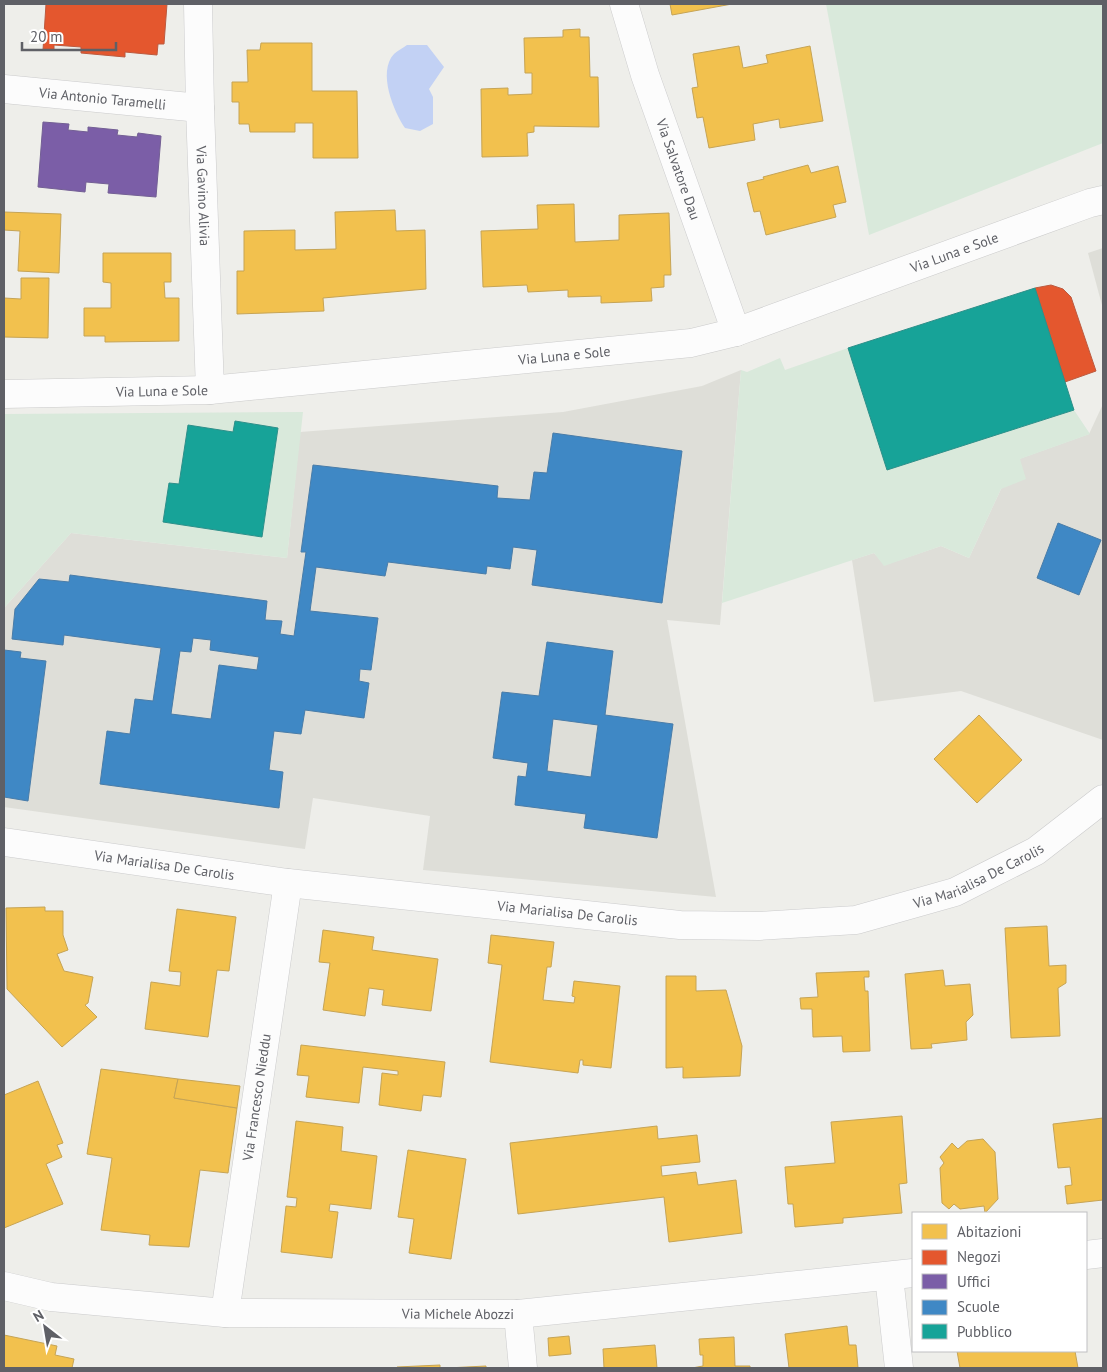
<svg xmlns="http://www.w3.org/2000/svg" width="1107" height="1372" font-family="'PT Sans',sans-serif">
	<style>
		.education { fill: #deded8 }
		.green { fill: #d9e9db; fill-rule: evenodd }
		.water { fill: #c2d1f4 }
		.homes { fill: #f2c14e; stroke: #c6a455 }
		.shops { fill: #e4572e; stroke: #bc5a3f }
		.offices { fill: #7b5ea7; stroke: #735f94 }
		.schools { fill: #3f88c5; stroke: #497ca8; fill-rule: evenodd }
		.public { fill: #17a398; stroke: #2d8f89 }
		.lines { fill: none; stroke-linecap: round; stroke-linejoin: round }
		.street-casing { stroke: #cbcbcc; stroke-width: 29 }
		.secondary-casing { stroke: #cbcbcb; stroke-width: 29 }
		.street { stroke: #fcfcfc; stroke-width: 28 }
		.secondary { stroke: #fcfcfc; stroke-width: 28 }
		.labels { text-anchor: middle; stroke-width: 5; stroke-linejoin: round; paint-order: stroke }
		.street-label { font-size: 14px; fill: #5f6066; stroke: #fff }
	</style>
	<rect width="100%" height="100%" fill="#eeeeea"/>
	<g class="education">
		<path d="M1103,248V309L1088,253Z"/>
		<path d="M741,370L720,625L667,620L716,897L423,870L430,816L313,798L305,849L4,807V608L71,533L287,558L300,432L563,412L702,386Z"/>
		<path d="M1103,404V740L961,691L874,702L852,560L874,553L885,565L941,546L969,558L1001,489L1019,459L1089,434Z"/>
	</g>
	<g class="green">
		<path d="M826,4H1103V143L869,235Z"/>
		<path d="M1035,288L1074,410L1090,434L1020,459L1026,479L1001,489L969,558L941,546L884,566L874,553L722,603L741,370L747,372L780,358L785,370L848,348Z"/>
		<path d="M303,412L287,558L71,533L4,608V414ZM235,421L278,428L262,537L163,522L169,483L179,484L189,425L233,432Z"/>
	</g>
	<path class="water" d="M407,45H427L444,67L429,89L433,97V124L420,131L405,128C394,112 377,72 394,54C397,51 403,48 407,45Z"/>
	<g class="homes">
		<path d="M670,4H732L672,15Z"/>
		<path d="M580,29V37H589L590,77H598L599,127L534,126V132L527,133L528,156L482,157L481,89L508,88V95L532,94V73H525L524,38L563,37V30Z"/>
		<path d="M261,43H312V91H357L358,158H313V123H295V132H250L249,124H239V102H232V82H248L247,50H260Z"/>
		<path d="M739,46L743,68L768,63L766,55L810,46L823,121L780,128L779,119L753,124L755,140L709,148L703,117L697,118L692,88L698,87L693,54Z"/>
		<path d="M808,165L811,173L838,166L846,202L833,205L836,217L766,235L760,211L754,212L747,183L764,179L763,177Z"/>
		<path d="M574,204L575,242L619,240V215L669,213L671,275H664V287L651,288L652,301L601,303V296L568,297V290L528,292L527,285L483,287L481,231L538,229L537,205Z"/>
		<path d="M395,210L396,231L425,230L426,289L323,298L324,311L237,314V271H244V231L295,230V250L336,249L335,212Z"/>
		<path d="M4,212L61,214L59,273L18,271L20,231L4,230Z"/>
		<path d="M103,253H171V282H164L165,298H179V341L105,342V336H84V308H111V283L103,282Z"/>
		<path d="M21,278H49L48,338L4,337V298L21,299Z"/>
		<path d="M979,715L1022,760L977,803L934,759Z"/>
		<path d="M45,907V911H63V935L68,950L57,954L64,971L93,977L88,1003L85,1005L97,1017L62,1047L7,989L6,908Z"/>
		<path d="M177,909L236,917L229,971L217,970L208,1037L145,1029L151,982L180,986L181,972L169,971Z"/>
		<path d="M1047,926L1049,966L1066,965V983L1058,988L1060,1036L1011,1038L1005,928Z"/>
		<path d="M323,930L374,937L372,950L438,959L431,1011L382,1005L384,990L369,988L365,1016L323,1010L330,963L319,962Z"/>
		<path d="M491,935L554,942L551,967H547L543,1000L574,1003L575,997L572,996L574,981L620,986L611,1068L583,1065V1060H580L578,1073L490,1062L502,965L488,963Z"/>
		<path d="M943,970L945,986L970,984L973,1015L966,1022L967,1040L931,1044L932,1048L911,1049L905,974Z"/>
		<path d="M869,971V977H864L865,991H868L870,1051L843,1052L842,1036L813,1037L812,1009H801L800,998L818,997L816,973Z"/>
		<path d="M666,976H696V991L726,990L742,1046L740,1076L683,1078V1067L666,1068Z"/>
		<path d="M301,1045L445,1062L441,1097L423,1095L421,1111L379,1105L382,1073L398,1075V1071L363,1067L359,1103L306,1097L309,1076L297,1075Z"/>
		<path d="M101,1069L178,1079L174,1098L237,1108L228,1173L200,1170L189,1247L149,1245L150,1235L101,1230L112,1158L87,1154Z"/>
		<path d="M178,1079L240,1086L237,1108L174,1098Z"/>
		<path d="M38,1081L63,1143L57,1145L62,1157L46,1164L63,1204L4,1228V1095Z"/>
		<path d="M902,1116L907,1183L899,1184L902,1213L843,1218V1223L795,1227L793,1204H788L785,1167L835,1163L831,1122Z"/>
		<path d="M1103,1118V1200L1067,1204L1065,1186L1072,1185L1070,1167L1058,1168L1053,1124Z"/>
		<path d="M296,1121L343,1127L341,1151L377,1156L371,1209L330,1204L329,1211L338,1212L332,1258L281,1252L286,1206L296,1207L297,1198L287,1197Z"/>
		<path d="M657,1126L658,1139L697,1135L700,1162L661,1166L662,1176L696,1172L698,1185L736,1180L742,1233L669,1242L664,1197L518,1214L510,1143Z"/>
		<path d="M983,1139L995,1152L998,1199L985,1213L984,1206L960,1209L954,1204L949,1209L942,1203L940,1168L944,1163L940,1157L952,1143L958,1149L967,1141Z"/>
		<path d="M408,1150L466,1159L451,1259L409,1253L414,1219L398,1217Z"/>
		<path d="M847,1326L849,1345H856L858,1368H789L785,1334Z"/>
		<path d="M4,1335L57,1346L55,1355L74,1359L72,1368H4Z"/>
		<path d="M569,1336L571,1354L549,1356L548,1338Z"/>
		<path d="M734,1337L735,1366H750V1368H692L703,1366V1355H700L699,1339Z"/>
		<path d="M655,1345L657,1368H604L603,1349Z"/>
		<path d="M957,1351H1075L1078,1368H960Z"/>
		<path d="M440,1365V1368H397V1367Z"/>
		<path d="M486,1366V1368H447Z"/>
	</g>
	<g class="shops">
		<path d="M46,4H167L164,44H158L157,55L125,52V57L81,53V47L54,45V50H43Z"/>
		<path d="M1051,285L1063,289L1071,297L1096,371L1065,382L1035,288Z"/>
	</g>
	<path class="offices" d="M43,122L69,124L68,130L88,132V127L118,130L117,135L137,137L138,133L161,136L156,197L108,193L109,184L86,182L85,192L38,187Z"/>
	<g class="schools">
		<path d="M553,433L682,451L662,603L532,585L537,550L513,547L510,569L487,566L486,574L388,562L385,576L316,567L310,611L378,618L371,670L360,669L359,681L369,683L364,718L305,710L301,734L274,731L269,770L283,772L279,808L100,784L107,731L130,734L135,699L153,701L161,648L64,635L63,645L12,639L15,609L39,579L69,582L70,575L267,601L265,620L282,621L280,634L294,636L306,552H301L313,465L498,486L497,498L530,500L534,472L547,473ZM193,638L211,640L210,650L259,657L257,670L219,665L211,719L171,714L180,651L191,652Z"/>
		<path d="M1058,523L1101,540L1079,595L1037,578Z"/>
		<path d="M547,642L613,651L605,715L673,724L657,838L584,828L586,814L515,805L518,776L526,777L528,763L493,758L502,692L539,696ZM553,719L598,725L591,777L547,771Z"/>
		<path d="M4,650L21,652L20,658L46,661L28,801L4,797Z"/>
	</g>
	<g class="public">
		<path d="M1035,288L1074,410L887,470L848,348Z"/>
		<path d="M235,421L278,428L262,537L163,522L169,483L179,484L188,425L233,432Z"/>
	</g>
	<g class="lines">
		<g class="street-casing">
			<g id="street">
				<path id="s1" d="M198,4L200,108L210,390"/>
				<path id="s2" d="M624,4L645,75L736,332"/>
				<path id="s3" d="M4,89L200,108"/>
				<path id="s4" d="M4,842L288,883L680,925L759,926L856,920L955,892L1036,851L1103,799"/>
				<path d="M1086,1255L1103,1253"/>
				<path d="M889,1276L899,1368"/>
				<path id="s5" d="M4,1286L51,1297L225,1313L518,1314L913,1273"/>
				<path id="s6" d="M225,1313L288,883"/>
				<path d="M518,1314L523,1368"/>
			</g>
		</g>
		<g class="secondary-casing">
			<g id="secondary">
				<path id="s7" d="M4,394L210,390L691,343L736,332L1090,203L1103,200"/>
			</g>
		</g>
		<use href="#street" class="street"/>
		<use href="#secondary" class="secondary"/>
	</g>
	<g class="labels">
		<g class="street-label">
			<text dy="5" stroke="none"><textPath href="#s3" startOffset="99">Via Antonio Taramelli</textPath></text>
			<text dy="5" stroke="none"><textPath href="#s2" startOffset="174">Via Salvatore Dau</textPath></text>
			<text dy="5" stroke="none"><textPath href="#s1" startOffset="192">Via Gavino Alivia</textPath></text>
			<text dy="5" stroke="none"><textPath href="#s7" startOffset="968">Via Luna e Sole</textPath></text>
			<text dy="5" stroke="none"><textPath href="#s7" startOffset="562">Via Luna e Sole</textPath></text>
			<text dy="5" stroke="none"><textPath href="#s7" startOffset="158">Via Luna e Sole</textPath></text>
			<text dy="5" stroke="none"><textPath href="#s4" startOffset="162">Via Marialisa De Carolis</textPath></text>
			<text dy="5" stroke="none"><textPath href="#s4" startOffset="988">Via Marialisa De Carolis</textPath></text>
			<text dy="5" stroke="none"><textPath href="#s4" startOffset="568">Via Marialisa De Carolis</textPath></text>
			<text dy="5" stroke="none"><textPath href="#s6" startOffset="218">Via Francesco Nieddu</textPath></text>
			<text dy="5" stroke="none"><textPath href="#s5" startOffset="456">Via Michele Abozzi</textPath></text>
		</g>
	</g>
	<rect width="1107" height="1372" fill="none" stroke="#5f6066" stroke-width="10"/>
	<rect x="912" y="1212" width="175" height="140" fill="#ffffff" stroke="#bfbfc2"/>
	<rect x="922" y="1224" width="25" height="15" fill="#f2c14e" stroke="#bfbfc2"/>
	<text x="957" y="1237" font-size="15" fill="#5f6066">Abitazioni</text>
	<rect x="922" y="1250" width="25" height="15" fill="#e4572e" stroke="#bfbfc2"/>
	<text x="957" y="1262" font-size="15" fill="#5f6066">Negozi</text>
	<rect x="922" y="1274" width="25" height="15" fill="#7b5ea7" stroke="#bfbfc2"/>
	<text x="957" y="1287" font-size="15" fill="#5f6066">Uffici</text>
	<rect x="922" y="1300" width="25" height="15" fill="#3f88c5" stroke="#bfbfc2"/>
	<text x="957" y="1312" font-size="15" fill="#5f6066">Scuole</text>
	<rect x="922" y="1324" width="25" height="15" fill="#17a398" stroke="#bfbfc2"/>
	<text x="957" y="1337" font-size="15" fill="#5f6066">Pubblico</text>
	<g transform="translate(45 1327) rotate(329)" stroke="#ffffff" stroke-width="4" paint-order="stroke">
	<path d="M0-4L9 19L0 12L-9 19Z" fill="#5f6066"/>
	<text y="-8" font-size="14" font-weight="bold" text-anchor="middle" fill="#5f6066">N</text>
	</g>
	<path d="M22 42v8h94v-8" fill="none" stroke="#5f6066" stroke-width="2.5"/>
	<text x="30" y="42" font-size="15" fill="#5f6066" stroke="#ffffff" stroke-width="4" paint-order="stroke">20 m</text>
</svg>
